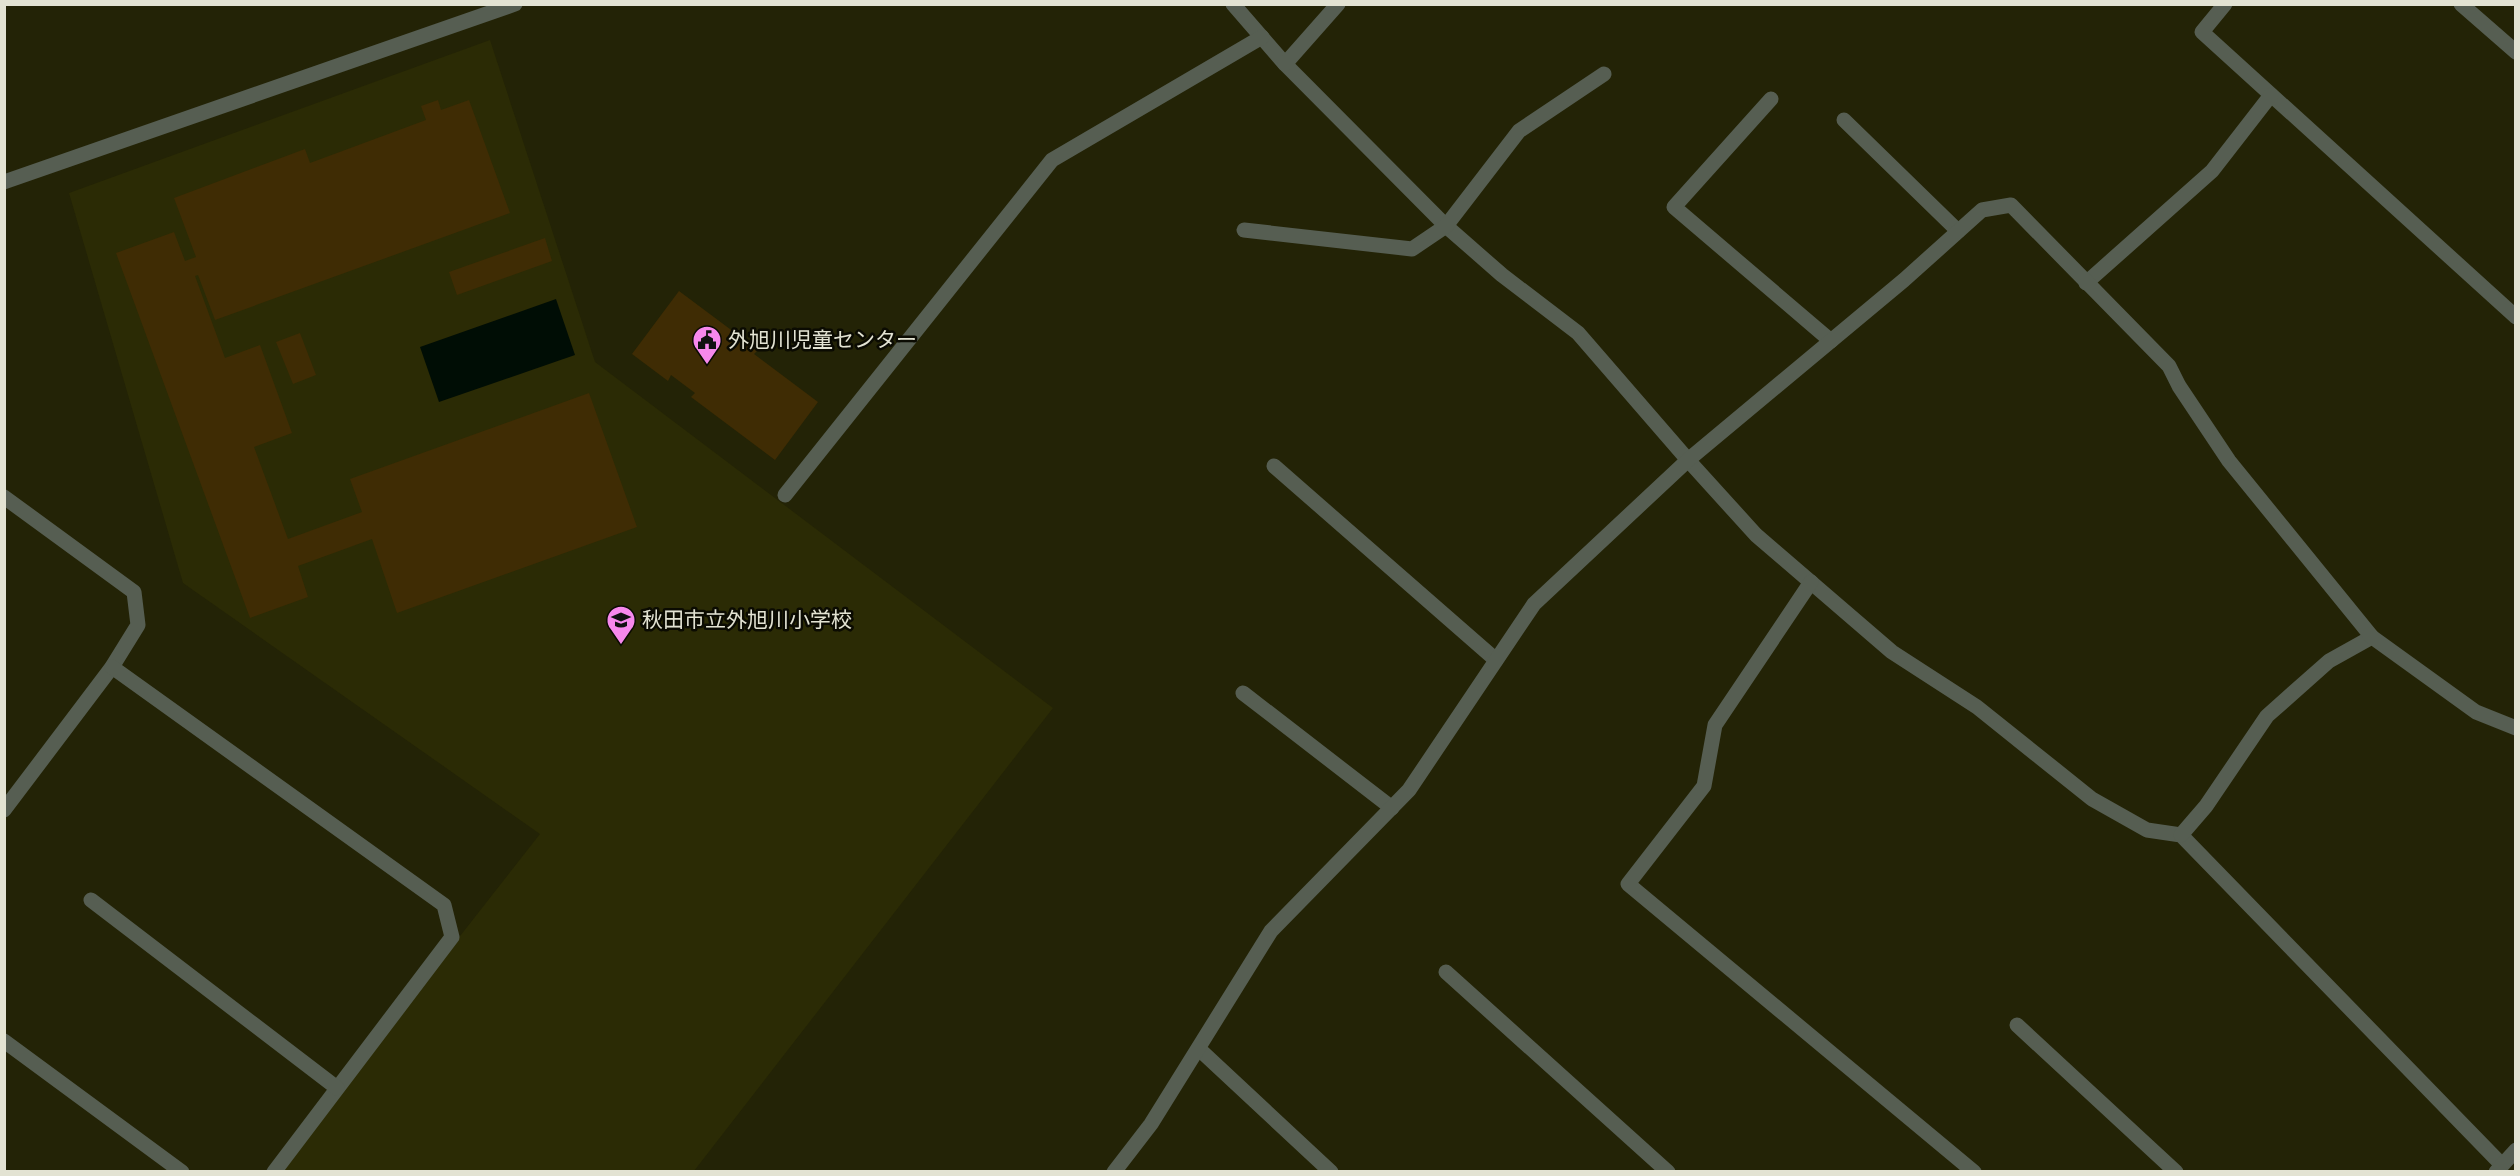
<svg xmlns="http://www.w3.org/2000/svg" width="2520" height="1176" font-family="'Fira Sans Condensed','Noto Sans JP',sans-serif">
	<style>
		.built { fill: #2b2b05 }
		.water { fill: #000d05 }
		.building { fill: #3f2c04 }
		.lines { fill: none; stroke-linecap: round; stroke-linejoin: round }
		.minor { stroke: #565e52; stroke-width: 15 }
		.tertiary { stroke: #565e52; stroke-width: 15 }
		.labels { text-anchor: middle; stroke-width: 5; stroke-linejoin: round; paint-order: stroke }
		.poi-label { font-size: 21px; fill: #e3e3d3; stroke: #0b0b02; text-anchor: start }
	</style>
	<rect width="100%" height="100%" fill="#232306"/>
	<path class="built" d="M490,40L595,362L1053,708L694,1171H276L540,834L183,583L69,193Z"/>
	<path class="water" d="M556,299L575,355L439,402L420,347Z"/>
	<g class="building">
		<path d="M438,100L441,110L469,100L510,213L215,320L198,275L195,276L225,358L260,345L292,433L254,447L288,539L362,512L350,479L589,393L637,527L397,613L372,539L298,566L308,597L250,618L116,253L174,232L185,261L196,257L174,198L305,149L310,163L426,120L421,106Z"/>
		<path d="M545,238L552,261L457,295L449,272Z"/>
		<path d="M679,291L758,350L754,354L818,402L775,460L691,397L695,393L671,375L668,381L632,354Z"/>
		<path d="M300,333L316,375L293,384L276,342Z"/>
	</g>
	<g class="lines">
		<g class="minor">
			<path d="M1233,4L1285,64L1446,226L1502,275L1578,333L1688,460L1756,535L1892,652L1977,707L2092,799L2147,830L2181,835L2502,1165"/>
			<path d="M2225,4L2202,32L2516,317"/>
			<path d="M2461,4L2516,52"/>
			<path d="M1285,64L1338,4"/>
			<path d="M1771,99L1674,207L1831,341"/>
			<path d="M1844,120L1958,231"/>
			<path d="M1244,230L1412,249L1446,226L1519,131L1604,74"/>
			<path d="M2086,283L2212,171L2271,95"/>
			<path d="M1274,466L1496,660"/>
			<path d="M785,495L1052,160L1262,37"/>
			<path d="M4,497L134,592L138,625L112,667L4,810"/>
			<path d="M1811,582L1715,725L1704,786L1628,884L1974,1172"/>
			<path d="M112,667L444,905L452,937L274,1172"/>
			<path d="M1243,693L1392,808"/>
			<path d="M2181,835L2206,806L2267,716L2329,661L2372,637"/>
			<path d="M91,900L337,1088"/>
			<path d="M1446,972L1668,1172"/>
			<path d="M2017,1025L2176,1172"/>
			<path d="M4,1041L182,1172"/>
			<path d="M1199,1049L1331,1172"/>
			<path d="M1114,1172L1151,1124L1271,931L1409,790L1534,604L1688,460L1904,280L1982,210L2011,205L2169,366L2179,386L2229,461L2372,637L2476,712L2516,728"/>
			<path d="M2496,1172L2516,1150"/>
		</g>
		<path class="tertiary" d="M4,182L515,4"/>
	</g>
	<defs>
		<g id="civic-pin" transform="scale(1.5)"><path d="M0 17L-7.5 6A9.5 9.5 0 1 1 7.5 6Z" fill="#f788ec" stroke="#0b0b02"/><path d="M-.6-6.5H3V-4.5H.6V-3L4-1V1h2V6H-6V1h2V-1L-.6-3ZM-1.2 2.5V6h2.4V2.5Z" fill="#111"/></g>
		<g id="school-pin" transform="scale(1.5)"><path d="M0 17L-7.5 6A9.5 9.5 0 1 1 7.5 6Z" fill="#f788ec" stroke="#0b0b02"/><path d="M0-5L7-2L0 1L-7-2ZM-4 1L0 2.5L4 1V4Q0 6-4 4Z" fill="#111"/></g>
	</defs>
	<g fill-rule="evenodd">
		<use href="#civic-pin" x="707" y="340"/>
		<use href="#school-pin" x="621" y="620"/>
	</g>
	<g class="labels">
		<g class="poi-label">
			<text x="728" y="347">外旭川児童センター</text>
			<text x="642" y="627">秋田市立外旭川小学校</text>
		</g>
	</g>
	<rect width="2520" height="1176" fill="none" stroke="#e3e3d3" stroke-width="12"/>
</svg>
